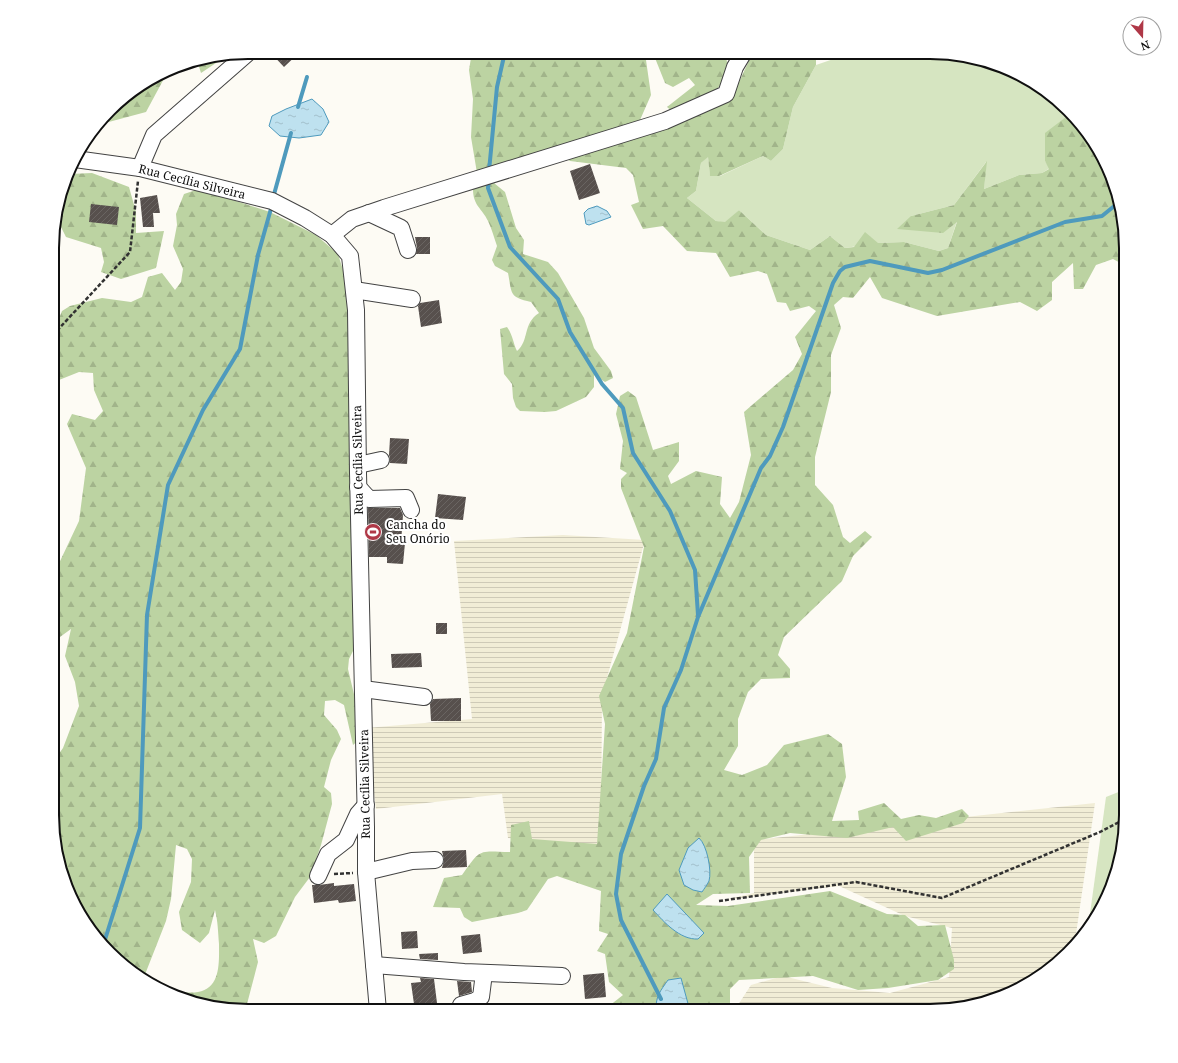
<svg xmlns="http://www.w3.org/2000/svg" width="1178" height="1063" font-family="'Noto Serif',serif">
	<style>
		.farmland { fill: url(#farmland-rules) }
		.grass { fill: #d6e5c1 }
		.forest { fill: url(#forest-firs) }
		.water { fill: url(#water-ripples); stroke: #4e9abd }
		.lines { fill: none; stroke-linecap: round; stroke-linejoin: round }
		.stream { stroke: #4e9abd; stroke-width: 4 }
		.building { fill: url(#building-hatch) }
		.minor-casing { stroke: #434343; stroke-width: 18 }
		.path { stroke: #323232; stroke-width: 2.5; stroke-dasharray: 4 2; stroke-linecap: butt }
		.minor { stroke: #fff; stroke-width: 16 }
		.labels { text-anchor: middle; stroke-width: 4; stroke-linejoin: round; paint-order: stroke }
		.street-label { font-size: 12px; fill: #101010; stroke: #fff }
		.poi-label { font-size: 12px; fill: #101010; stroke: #fff; text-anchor: start }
		.rim { fill: none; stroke: #101010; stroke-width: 2 }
	</style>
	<defs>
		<pattern id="farmland-rules" width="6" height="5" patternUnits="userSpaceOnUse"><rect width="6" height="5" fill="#f1edd6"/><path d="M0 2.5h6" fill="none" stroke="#cecab7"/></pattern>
		<pattern id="forest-firs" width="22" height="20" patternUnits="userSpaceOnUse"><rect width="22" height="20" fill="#bcd3a2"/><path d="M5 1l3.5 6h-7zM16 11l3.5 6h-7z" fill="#a1b48a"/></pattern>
		<pattern id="water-ripples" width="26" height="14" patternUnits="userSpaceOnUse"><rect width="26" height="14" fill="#bee1ef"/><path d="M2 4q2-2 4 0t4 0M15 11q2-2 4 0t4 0" fill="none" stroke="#a2c0cc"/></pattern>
		<pattern id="building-hatch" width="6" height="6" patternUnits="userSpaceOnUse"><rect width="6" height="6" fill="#57504d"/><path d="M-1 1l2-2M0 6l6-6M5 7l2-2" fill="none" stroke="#6a6562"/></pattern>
	</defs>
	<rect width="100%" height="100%" fill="#fdfbf4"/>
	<g class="farmland">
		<path d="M563,535L645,540L602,696L601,846L508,838L502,794L376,809L366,728L472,719L454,541Z"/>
		<path d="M1095,803L1075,941L1059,962L1005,996L943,1011H734L751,985L783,976L832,988L890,993L949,977L952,928L905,916L839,886L724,900L754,893V840Z"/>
	</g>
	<g class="grass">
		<path d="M854,52H943L1016,72L1077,119L1092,142L1089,144L1066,117L1045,161L1050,168L1042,173L1019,175L984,189L986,162L954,205L911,216L957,221L948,248L939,251L904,242L878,243L845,248L830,236L810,250L766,235L739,210L725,223L716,221L687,198L696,191L701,163L708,156L710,175L720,176L763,156L771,161L783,149L793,107L816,65Z"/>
		<path d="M1126,789V815L1111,890L1089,921L1106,797Z"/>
	</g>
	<g class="forest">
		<path d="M472,52H730L726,57L728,67L721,84L712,95L674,113L667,107L695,85L689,78L673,87L665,83L655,58L646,60L651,95L640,120L632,125L477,173L471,137L473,99L469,70Z"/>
		<path d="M753,52H816V65L793,107L783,149L771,161L763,156L719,176H710L708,157L701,163L696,191L687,198L716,221L725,222L739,210L766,235L810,250L830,236L845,248L854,247L865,232L878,243L904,242L939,251L948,248L957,222L943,233L897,229L911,216L954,205L987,161L984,189L1019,175L1042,173L1049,169L1045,161V133L1066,117L1089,143L1092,142L1111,173L1126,235V266L1113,259L1096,265L1083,289H1074L1073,263L1052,282V300L1037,311L1020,302L937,316L882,298L870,277L853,298L843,297L834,305L841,328L831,355V392L815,457V485L833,505L843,537L850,543L865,531L872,537L853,556L842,581L784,637L778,655L790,669V678L761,679L748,692L738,719V746L724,770L742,775L767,765L784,745L828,734L842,744L846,777L832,821L859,820L858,811L884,803L901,819L919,815L936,818L962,809L969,816L963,823L906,841L893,827L847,838L790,833L761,840L749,857L750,893L713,894L696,905L728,906L830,891L887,914L905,915L918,926L945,925L954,960V969L938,980L888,988L858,990L813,976L739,980L730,989V1011H612L609,1006L623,995L609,982L605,954L597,951L608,934L599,931L601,891L557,876L548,879L527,910L518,913L472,922L464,917L460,908L433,907L444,878L462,875C481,848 478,851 510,852L511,825L529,821L532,839L597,844L605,724L599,696L627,633L644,547L621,488V479L627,473L620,469L623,441L616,414L620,396L628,391L636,397L653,450L679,442V461L668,476L671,484L696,471L722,477L720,504L730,518L739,502L751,455L744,412L793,370L802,354L795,337L816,311L809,306L790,311L786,303L777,302L767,274L758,271L730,277L716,253L687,251L663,226L643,229L631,205L639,202L633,175L626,168L570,161L563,157L733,95Z"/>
		<path d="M220,57L219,61L201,73L197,60Z"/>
		<path d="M167,73L146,112L105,123L102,121L119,100Z"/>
		<path d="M92,173L129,187L136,212V233L164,231L156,268L121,279L101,272L104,262L101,248L66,237L59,223L54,222L70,174Z"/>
		<path d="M494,183L505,192L516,228L524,240L523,254L548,262L558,273L584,318L594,348L611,371L613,378L605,382L594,375V387L586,397L556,411L545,412L520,411L516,407L513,398L512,384L504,374L500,329L507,327C513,335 513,343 517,351C530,340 522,324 539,313L531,302C509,297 512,294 508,273L495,266L492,260L497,246C494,238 492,229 488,221C482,208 473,206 473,189L480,185Z"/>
		<path d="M199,189L270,212L316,235L338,254L348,286L360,637L349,659L348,669L362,728L361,738L353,745L344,705L335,700L325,701L324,715L337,730L341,739L331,760L324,787L331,793L332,804L321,845L310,877L295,897L276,936L264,943L253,939L258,962L247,1004L235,1008L164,992C175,990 187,994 198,992C221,988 219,962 219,944C218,932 218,922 215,910L209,933L200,943L182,930L179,912L191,882L192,859L187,849L176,845L171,899L166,921L144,977L101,944L67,890L52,828L53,762L63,748L79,706L75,682L65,656L71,629L53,642V576L79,521L86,468L67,424L72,414L95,420L103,411L94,390L93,373L79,372L59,380L53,376V333L62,311L70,306L102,298L131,302L142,297L148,277L162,273L175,290L181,282L183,269L173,246L177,225L176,214L184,194Z"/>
	</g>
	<g class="water">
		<path d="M312,99L323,109L329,122L321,135L299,138L280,136L269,126L272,116L286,109Z"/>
		<path d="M597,206L607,211L611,217L589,225L586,224L584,213L588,209Z"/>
		<path d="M699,838C707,845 712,871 709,881C707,885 704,889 702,892L693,890L684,885L679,870L688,848Z"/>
		<path d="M667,894L704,933L698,939C680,940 664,922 653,910Z"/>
		<path d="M681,978L690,1011H657C654,998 661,990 668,980Z"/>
	</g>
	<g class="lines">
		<g class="stream">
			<path d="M298,107L307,77"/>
			<path d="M489,171L497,87L505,52"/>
			<path d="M489,179L488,188L510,247L558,299L570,332L602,384L623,408L633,453L670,511L695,570L698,615"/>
			<path d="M273,198L291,133"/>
			<path d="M103,946L140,828L147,615L168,485L203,410L240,349L258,255L272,205"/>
			<path d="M661,999L621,920L616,894L621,854L644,786L656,759L664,708L681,670L698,617L761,468L770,456L783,427L833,283L840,271L845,267L870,261L928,273L942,270L1065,222L1102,216L1118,203"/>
		</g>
	</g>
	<g class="building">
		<path d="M270,52H300L284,67Z"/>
		<path d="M590,164L600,193L579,200L570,171Z"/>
		<path d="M157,195L160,213H153L154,227H143L140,198Z"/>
		<path d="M91,204L119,207L117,225L89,222Z"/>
		<path d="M415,237H430V254H416L417,248Z"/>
		<path d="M439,300L442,323L421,327L418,306L420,303Z"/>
		<path d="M390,438L409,439L407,464L390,463V458L389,455Z"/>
		<path d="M438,494L466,497L463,520L435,518Z"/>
		<path d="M368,508H400L403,515L401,543H405L403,564L387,563V557H369Z"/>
		<rect x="436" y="623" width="11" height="11"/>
		<path d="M421,653L422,667L392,668L391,654Z"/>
		<path d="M461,698V721H431L430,704L433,699Z"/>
		<path d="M466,850L467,867L442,868L444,860L442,851Z"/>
		<path d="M334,883V886L354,884L356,901L339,903L338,900L314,903L312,885H319Z"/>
		<path d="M417,931L418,948L402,949L401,932Z"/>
		<path d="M480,934L482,952L463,954L461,936Z"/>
		<path d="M438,953V960L420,959L419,954Z"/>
		<path d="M604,973L606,997L585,999L583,975Z"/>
		<path d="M420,978L434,979L438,1011H415L411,983L421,982Z"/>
		<path d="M457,981L471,982L472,992L459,996Z"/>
	</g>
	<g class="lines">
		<g class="minor-casing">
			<g id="minor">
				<path d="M75,159L140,168L272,201L305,218L332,235L350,256L356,310L358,473L366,827V872L378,1011"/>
				<path d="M140,168L154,135L249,52"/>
				<path d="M369,213L401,228L408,250"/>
				<path d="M332,235L352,219L384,208L665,121L726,94L735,67L744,52"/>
				<path d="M354,290L412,299"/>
				<path d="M358,465L381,460"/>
				<path d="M358,487L369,499L406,498L411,510"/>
				<path d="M363,689L424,697"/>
				<path d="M366,872L412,861L435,860"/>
				<path d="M318,876L328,854L346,840L358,814L366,805"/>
				<path d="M374,965L464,972L562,976"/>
				<path d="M462,1011L461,1005L475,1001L481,997L484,973"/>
			</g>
		</g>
		<g class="path">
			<path d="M53,335L130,252L138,181"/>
			<path d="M334,874L353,873"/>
			<path d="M719,901L856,882L942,898L1100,832L1125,819"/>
			<path d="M1081,931L1105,893L1112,884"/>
		</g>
		<use href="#minor" class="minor"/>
	</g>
	<defs>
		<g id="stadium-disc" transform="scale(0.9)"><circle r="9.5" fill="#af3847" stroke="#fff"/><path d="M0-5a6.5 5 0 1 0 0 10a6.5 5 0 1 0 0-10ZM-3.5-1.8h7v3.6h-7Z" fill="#fff"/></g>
	</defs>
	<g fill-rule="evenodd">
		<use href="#stadium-disc" x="373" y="532"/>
	</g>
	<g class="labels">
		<g class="street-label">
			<text transform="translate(192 182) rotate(14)" y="4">Rua Cecília Silveira</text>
			<text transform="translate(358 460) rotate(-91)" y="4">Rua Cecília Silveira</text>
			<text transform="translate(365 784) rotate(-91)" y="4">Rua Cecília Silveira</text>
		</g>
		<g class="poi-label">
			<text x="386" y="529">Cancha do<tspan x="386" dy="14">Seu Onório</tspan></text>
		</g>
	</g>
	<path d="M0 0H1178V1063H0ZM248 59H930A189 189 0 0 1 1119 248V815A189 189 0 0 1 930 1004H248A189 189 0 0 1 59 815V248A189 189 0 0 1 248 59Z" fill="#fff" fill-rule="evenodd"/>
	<path class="rim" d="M248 59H930A189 189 0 0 1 1119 248V815A189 189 0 0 1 930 1004H248A189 189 0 0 1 59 815V248A189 189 0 0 1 248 59Z"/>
	<g transform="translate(1142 36) rotate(160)"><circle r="19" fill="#ffffff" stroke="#9f9f9f"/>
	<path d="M0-3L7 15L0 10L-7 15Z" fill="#af3847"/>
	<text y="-6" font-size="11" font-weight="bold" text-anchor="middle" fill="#101010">N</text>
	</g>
</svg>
